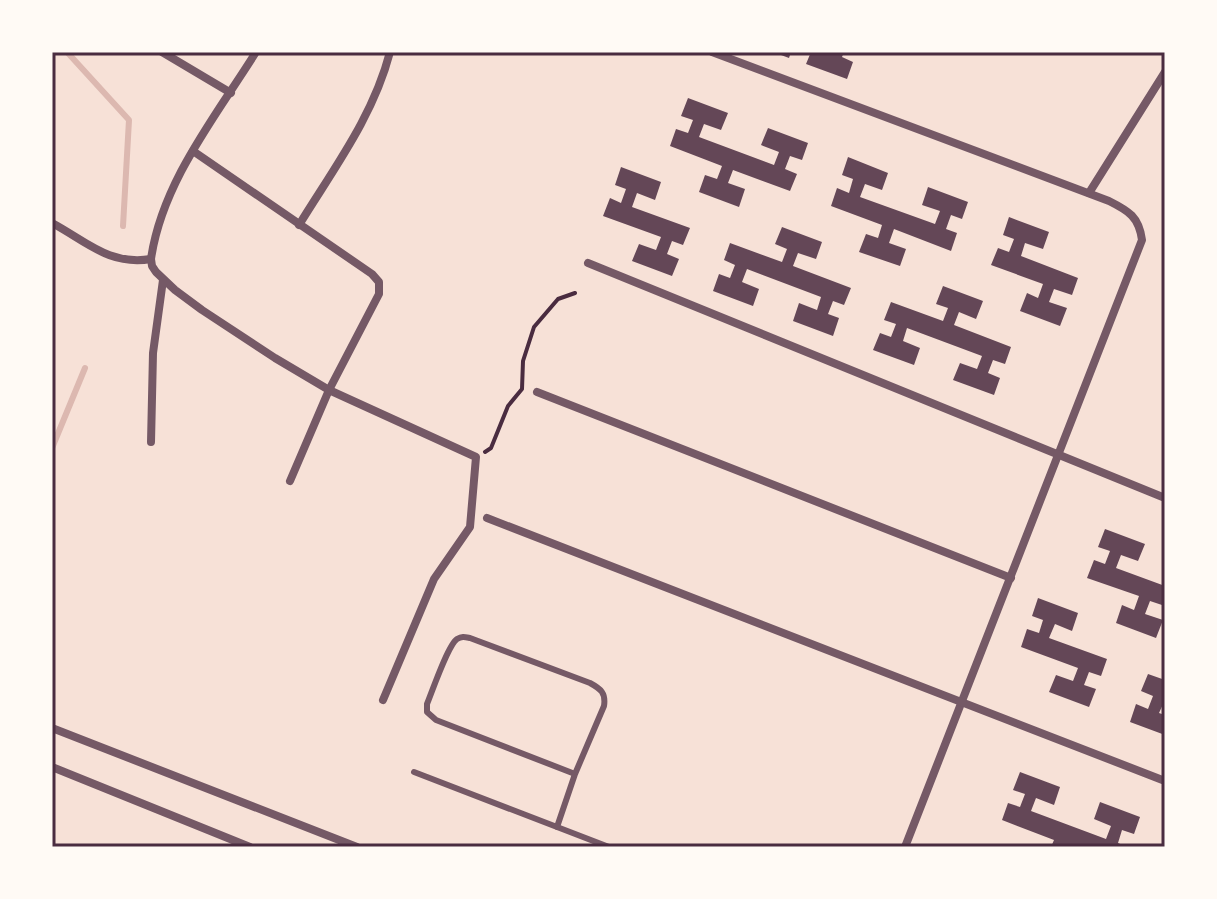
<svg xmlns="http://www.w3.org/2000/svg" width="1217" height="899" font-family="Commissioner,sans-serif">
	<style>
		.lines { fill: none; stroke-linecap: round; stroke-linejoin: round }
		.stream { stroke: #dcb8b0; stroke-width: 6 }
		.building { fill: #644757 }
		.path { stroke: #4a2c40; stroke-width: 4 }
		.service { stroke: #755966; stroke-width: 6 }
		.minor { stroke: #755966; stroke-width: 8 }
		.neatline { fill: none; stroke: #4a2c40; stroke-width: 3 }
	</style>
	<rect width="100%" height="100%" fill="#f7e1d7"/>
	<g class="lines">
		<g class="stream">
			<path d="M67,52L129,120L123,226"/>
			<path d="M52,448L85,368"/>
		</g>
	</g>
	<g class="building">
		<path d="M773,52H791L789,58Z"/>
		<path d="M811,52H844L842,57L853,62L847,79L806,64Z"/>
		<path d="M688,98L728,113L721,130L704,124L699,137L774,165L779,152L761,145L768,128L808,143L802,160L790,156L785,169L797,174L790,191L733,170L728,183L745,189L739,207L699,192L705,175L717,179L722,166L670,146L676,129L688,133L693,120L681,116Z"/>
		<path d="M848,157L888,173L882,190L865,184L860,197L935,224L940,211L922,205L928,187L968,202L962,219L951,215L946,229L957,233L951,251L894,229L889,243L906,249L900,266L859,252L866,234L878,238L882,225L831,206L837,188L849,193L853,179L842,175Z"/>
		<path d="M621,167L661,182L655,200L637,193L632,207L690,228L683,245L672,241L667,254L679,259L672,276L632,261L639,244L656,250L661,237L603,216L610,198L621,203L626,189L615,185Z"/>
		<path d="M1009,217L1049,232L1043,249L1025,243L1021,256L1078,278L1072,295L1054,289L1049,302L1067,308L1060,326L1020,311L1027,293L1038,298L1043,284L991,265L998,248L1009,252L1014,239L1003,235Z"/>
		<path d="M782,227L822,242L816,259L798,253L793,266L851,288L844,305L833,301L828,314L839,318L833,336L793,321L799,303L817,310L821,297L747,269L742,282L759,289L753,306L713,291L719,274L730,278L735,265L724,260L730,243L782,262L787,249L775,244Z"/>
		<path d="M943,286L983,301L976,319L959,312L954,325L1011,347L1005,364L993,360L988,373L1000,378L994,395L953,380L960,363L977,369L982,356L907,328L903,341L920,348L914,365L873,350L880,333L891,337L896,324L884,320L891,302L943,321L948,308L936,304Z"/>
		<path d="M1105,529L1145,544L1138,561L1121,555L1116,568L1165,586V606L1150,601L1145,614L1163,620L1156,638L1116,623L1122,605L1134,610L1139,596L1087,578L1094,560L1105,564L1110,551L1098,547Z"/>
		<path d="M1038,598L1078,613L1072,631L1055,624L1049,638L1107,659L1101,676L1089,672L1084,685L1096,689L1089,707L1049,692L1056,675L1073,681L1078,668L1021,647L1027,629L1039,633L1043,620L1032,616Z"/>
		<path d="M1148,674L1165,680V700L1159,713L1165,715V735L1130,722L1136,704L1148,709L1153,696L1141,691Z"/>
		<path d="M1020,772L1060,787L1054,805L1036,798L1031,811L1106,839L1111,826L1094,819L1100,802L1140,817L1134,834L1122,830L1118,843L1127,847H1074L1065,844L1064,847H1051L1054,840L1002,820L1008,803L1020,807L1025,794L1013,790Z"/>
	</g>
	<g class="lines">
		<path class="path" d="M485,452L491,448L508,406L522,389L523,361L534,327L558,299L575,293"/>
		<g class="service">
			<path d="M414,772L609,847"/>
			<path d="M557,827L575,774L436,720L427,712V704C432,692 448,645 457,639C462,636 465,637 470,638L590,683C601,689 606,693 604,706L575,774"/>
		</g>
		<g class="minor">
			<path d="M162,52L231,93"/>
			<path d="M712,52L1109,201C1129,211 1139,217 1142,240L905,847"/>
			<path d="M193,151L372,274L379,282V294L329,390L290,481"/>
			<path d="M1089,193L1165,72"/>
			<path d="M52,223C86,241 109,266 151,259"/>
			<path d="M299,225C334,168 373,117 390,52"/>
			<path d="M151,259L152,266L156,272L175,290L202,310L275,358L329,390L476,457L470,527L434,579L383,700"/>
			<path d="M151,259C162,182 216,116 256,52"/>
			<path d="M588,263L1165,498"/>
			<path d="M537,392L1011,578"/>
			<path d="M151,442L153,353L163,280"/>
			<path d="M487,518L1165,781"/>
			<path d="M52,728L357,847"/>
			<path d="M52,767L250,847"/>
		</g>
	</g>
	<rect width="1217" height="899" fill="none" stroke="#fffaf5" stroke-width="108"/>
	<rect x="54" y="54" width="1109" height="791" class="neatline"/>
</svg>
